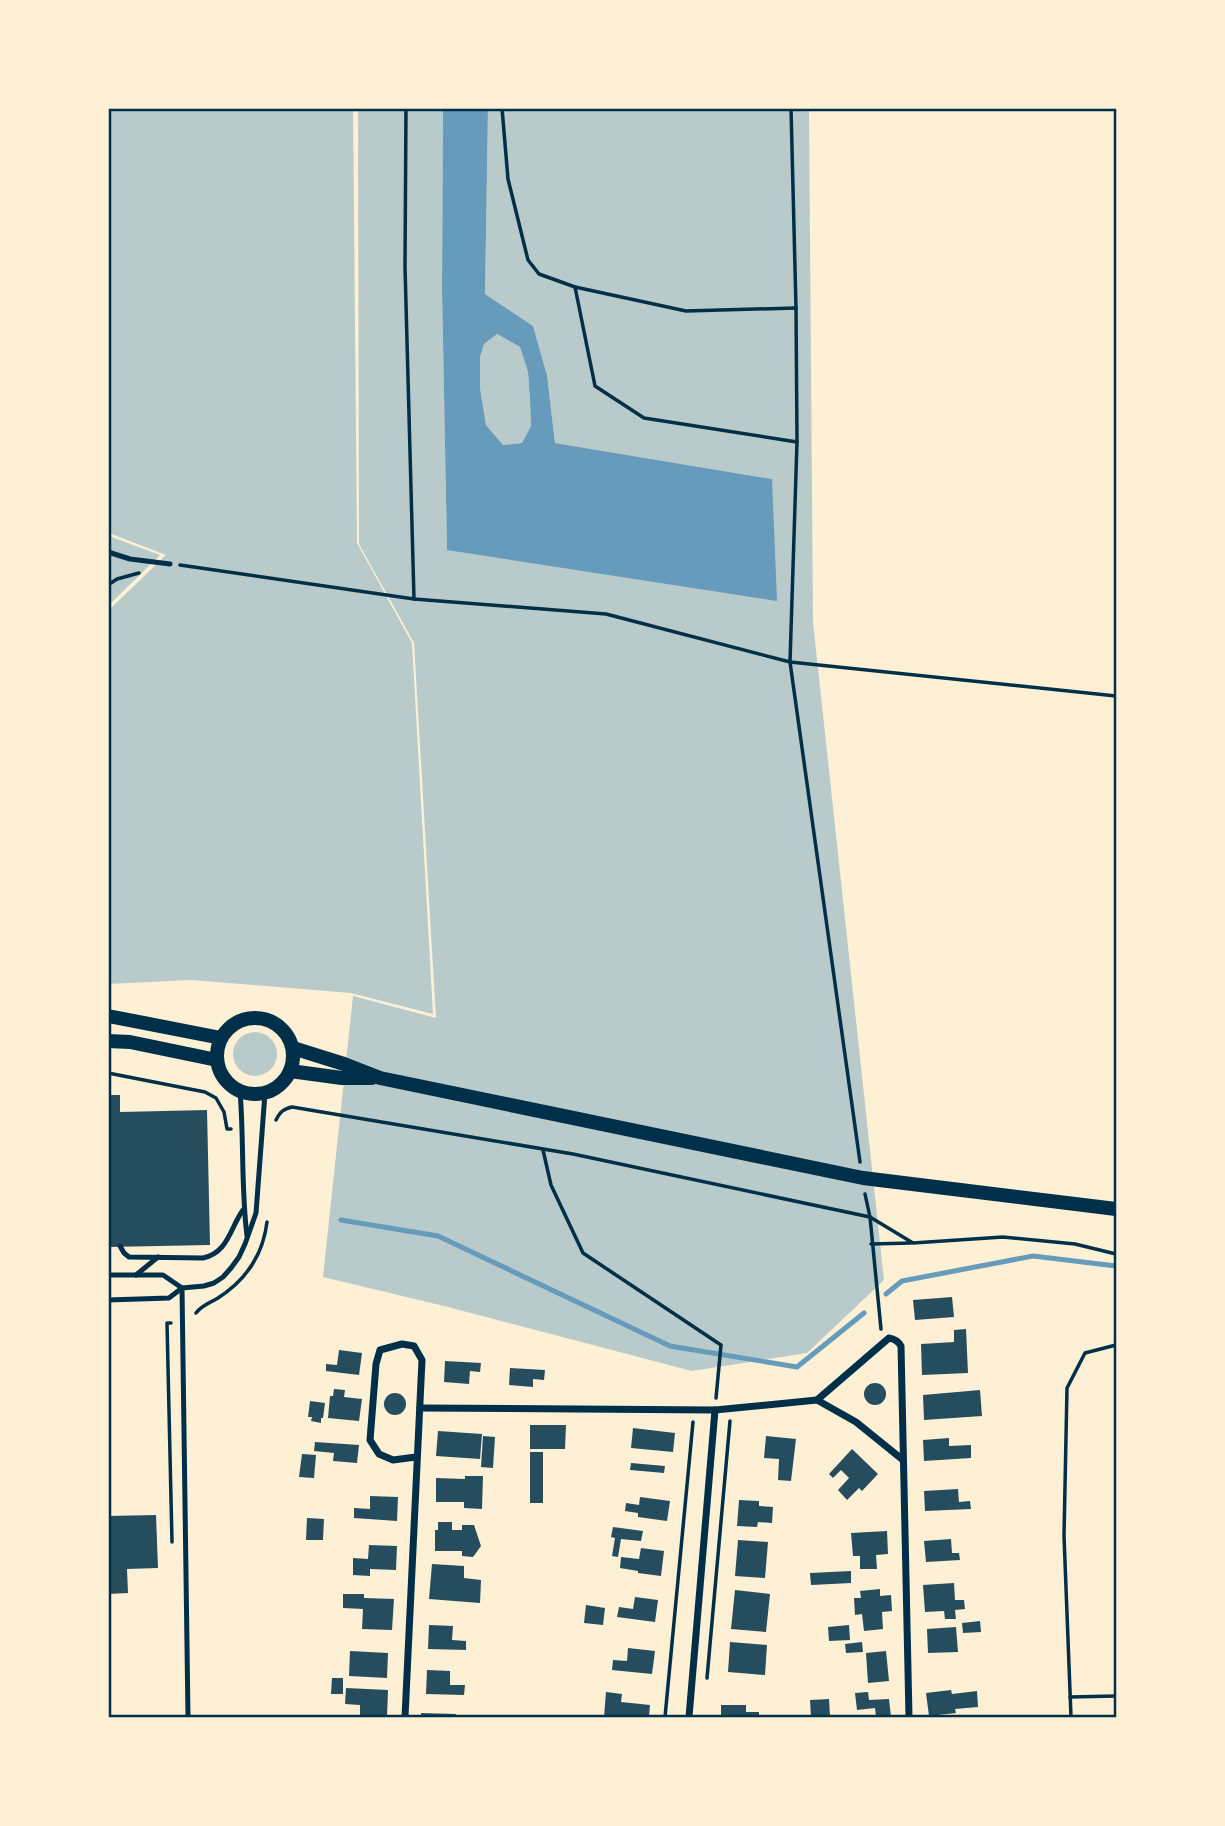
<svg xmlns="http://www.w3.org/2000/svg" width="1225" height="1826" font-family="Literata,serif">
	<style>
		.green { fill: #b9caca }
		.water { fill: #669bbc; fill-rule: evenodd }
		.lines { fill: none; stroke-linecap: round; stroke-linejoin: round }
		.stream { stroke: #669bbc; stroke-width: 5 }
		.building { fill: #264d5e }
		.path { stroke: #003049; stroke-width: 3.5 }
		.service { stroke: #003049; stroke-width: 5 }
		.minor { stroke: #003049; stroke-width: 7 }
		.secondary { stroke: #003049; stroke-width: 14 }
		.neatline { fill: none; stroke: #003049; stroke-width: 2.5 }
	</style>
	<rect width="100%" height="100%" fill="#fdf0d5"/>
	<g class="green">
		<path d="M109,109H353L357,543L412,643L433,1014L351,993L191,980L109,984L108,611L166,555L109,533Z"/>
		<path d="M358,109H443L442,289L447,550L772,479L555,443L547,375L533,326L485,294L488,109H809L813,622L884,1280L807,1353L692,1371L444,1306L323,1277L353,996L436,1018L414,643L359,544Z"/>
		<path d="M497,334L520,347L528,372L530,400L531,426L522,443L503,445L486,425L480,388V357L484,344Z"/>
		<path d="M109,536L160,555L109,605Z"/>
		<circle cx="255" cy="1054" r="22"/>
	</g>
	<path class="water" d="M443,109H488L485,294L533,326L547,375L555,443L772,479L777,601L447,550L442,289ZM497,334L520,347L528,372L530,400L531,426L522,443L503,445L486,425L480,388V357L484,344Z"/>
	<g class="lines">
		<g class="stream">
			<path d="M341,1220L438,1236L670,1346L797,1367L864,1313"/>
			<path d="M886,1294L902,1281L1033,1256L1116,1266"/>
		</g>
	</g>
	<g class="building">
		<path d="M108,1095H120V1112L207,1110L210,1245L108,1247Z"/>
		<path d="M952,1297L954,1317L915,1320L913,1300Z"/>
		<path d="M966,1329L968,1373L922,1375L921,1344L954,1342V1330Z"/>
		<path d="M339,1350L362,1353L359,1375L326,1371V1364L337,1365Z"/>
		<path d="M445,1361L481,1363L480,1372L470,1371L469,1384L444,1382Z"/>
		<path d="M510,1368L545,1370L544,1380L533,1379V1387L509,1385Z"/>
		<circle cx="875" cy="1394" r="11"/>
		<path d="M334,1389L345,1390L344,1397L362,1399L359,1421L328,1418L330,1396H333Z"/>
		<path d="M980,1390L982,1416L924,1420L923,1395Z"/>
		<circle cx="395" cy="1404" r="11"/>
		<path d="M310,1401L325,1403L323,1418H321V1423L311,1421L312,1417H308Z"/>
		<path d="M530,1425H566L565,1449H530Z"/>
		<path d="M633,1428L675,1433L673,1452L631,1448Z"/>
		<path d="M438,1431L482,1434L480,1459L436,1456Z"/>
		<path d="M483,1436L495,1437L493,1468L481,1467Z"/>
		<path d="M766,1436L796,1439L791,1481L778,1480L779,1459L764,1458Z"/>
		<path d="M949,1438V1446L971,1445V1458L924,1461L923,1440Z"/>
		<path d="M315,1442L359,1445L357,1463L333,1461L334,1453L314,1451Z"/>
		<path d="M852,1449L878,1474L862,1491L859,1488L847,1500L838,1490L849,1478L841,1470L833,1478L829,1474Z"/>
		<rect x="530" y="1452" width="13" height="51"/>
		<path d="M302,1454L316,1455L314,1478L299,1477Z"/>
		<path d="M631,1463L665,1466L664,1473L630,1470Z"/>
		<path d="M465,1476H483L482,1509L464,1508V1502H436V1478L465,1479Z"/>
		<path d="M958,1489L959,1502L970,1501L971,1509L925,1511L924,1491Z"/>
		<path d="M370,1496L398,1497L397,1521L354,1518V1508L370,1509Z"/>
		<path d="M640,1497L670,1501L667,1521L638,1517V1513L625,1511L626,1503L639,1505Z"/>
		<path d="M739,1500L759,1501V1506L773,1507L772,1523L758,1522L757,1527L737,1526Z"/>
		<path d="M156,1515L158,1568L127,1569L128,1593L108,1594V1516Z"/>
		<path d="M307,1518L324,1519L323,1540H306Z"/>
		<path d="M438,1522H452V1530H462V1525H474L481,1546L473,1557L462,1556V1551H435V1530H438Z"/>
		<path d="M613,1527L643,1531L641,1541L621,1539L618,1557L612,1556L615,1538L611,1537Z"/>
		<path d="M887,1531L888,1554L876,1555L877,1569H860V1556H853L851,1533Z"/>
		<path d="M951,1539L952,1553H959L960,1560L926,1562L924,1541Z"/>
		<path d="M738,1540L768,1542L765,1578L735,1576Z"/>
		<path d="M369,1545L397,1546L396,1570L370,1569V1576L353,1575V1558L368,1559Z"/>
		<path d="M641,1548L664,1551L661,1576L638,1573V1571L620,1568L621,1557L639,1559Z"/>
		<path d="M432,1564L464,1566V1578L481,1580L480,1603L429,1599Z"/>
		<path d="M851,1571V1583L811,1585L810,1573Z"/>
		<path d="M954,1583L955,1600H964L965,1609L955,1610L956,1619H945L944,1611L925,1612L923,1585Z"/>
		<path d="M880,1589V1596L891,1595L892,1611L882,1612L883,1629L864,1631L862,1614L855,1615L854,1598H861L860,1591Z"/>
		<path d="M735,1590L770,1594L766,1632L731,1629Z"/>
		<path d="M343,1594H364V1598L394,1599L392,1630L362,1629L363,1609L343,1608Z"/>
		<path d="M635,1597L658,1600L655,1622L617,1617L619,1607L633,1609Z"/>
		<path d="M586,1605L605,1608L603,1625L584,1623Z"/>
		<path d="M980,1621L981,1632L963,1633L962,1623Z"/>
		<path d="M429,1625L453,1626L452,1640L466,1641V1650L428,1649Z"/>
		<path d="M849,1625L850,1640L829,1641L828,1627Z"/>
		<path d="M956,1627L958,1652L928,1653L927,1629Z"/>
		<path d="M730,1642L767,1645L765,1675L728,1672Z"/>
		<path d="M862,1642L863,1652L846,1653L845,1644Z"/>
		<path d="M628,1648L655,1651L652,1674L612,1670L613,1660L627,1661Z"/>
		<path d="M350,1651L388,1653L387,1678L349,1676Z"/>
		<path d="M886,1651L889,1681L868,1683L866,1653Z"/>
		<path d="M427,1670L450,1671V1685H465L464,1695L426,1694Z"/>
		<path d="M332,1678H343V1694H331Z"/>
		<path d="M346,1688L388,1690L387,1717H360V1705L345,1704Z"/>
		<path d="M951,1690L952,1694L977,1691L978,1707L955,1709L956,1713L929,1716L926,1693Z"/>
		<path d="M606,1692L622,1694L621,1702L650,1705L649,1717H604Z"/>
		<path d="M868,1692L869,1700L889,1699L891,1717H876L875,1708L857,1710L855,1693Z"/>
		<path d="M829,1699L830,1716L811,1717L810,1700Z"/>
		<path d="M721,1705H746V1712H759V1717H721Z"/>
		<path d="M421,1713L456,1714L455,1717H421Z"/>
	</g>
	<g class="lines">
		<g class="path">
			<path d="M406,108L405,267L414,599"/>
			<path d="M502,108L508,179L528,260L539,274L575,287"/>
			<path d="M791,108L796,308L797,442L790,662L860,1162"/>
			<path d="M796,308L686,311L575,287L595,386L644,418L797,442"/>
			<path d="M180,565L414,599L606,614L790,662L1116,696"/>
			<path d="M108,585L117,579L139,573"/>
			<path d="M108,1073L205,1092L216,1098L224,1112L227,1129H231"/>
			<path d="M276,1120C280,1112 283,1109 292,1107L573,1154L870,1217L913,1243L1003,1237L1075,1244L1116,1254"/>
			<path d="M543,1150L551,1185L583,1253L721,1345L716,1398"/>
			<path d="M865,1194L870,1217L881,1329"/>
			<path d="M871,1244L911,1243"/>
			<path d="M196,1313C202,1305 210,1303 218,1298C246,1280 263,1255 267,1222"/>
			<path d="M171,1323H167L172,1542"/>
			<path d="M707,1678L730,1421"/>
			<path d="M1070,1697L1116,1696"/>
			<path d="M665,1717L693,1422"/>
			<path d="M1071,1717L1064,1536L1067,1388L1085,1353L1116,1345"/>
		</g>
		<g class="service">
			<path d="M108,552L130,559L170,564"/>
			<path d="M240,1091C244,1139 241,1188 247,1236"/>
			<path d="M120,1246L124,1253L129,1257L203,1258C228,1253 230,1228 243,1210"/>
			<path d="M108,1275H163L182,1288"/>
			<path d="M136,1275L158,1257"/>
			<path d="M182,1288L188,1717"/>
			<path d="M108,1300L169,1298L182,1288L204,1286L214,1283L223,1277L231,1268L239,1257L245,1244L256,1213L265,1093"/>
		</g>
		<g class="minor">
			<path d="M817,1400L889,1338C895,1339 898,1341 901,1346L909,1717"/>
			<path d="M420,1408L715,1410L817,1400L856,1422L903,1460"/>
			<path d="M405,1717L422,1360L414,1346L402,1344L380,1350L376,1364L370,1440L379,1454L393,1460L416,1457"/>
			<path d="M689,1717L715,1410"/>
		</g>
		<g class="secondary">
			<path d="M108,1016L221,1038"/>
			<circle cx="255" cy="1056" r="38"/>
			<path d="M108,1041L130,1042L217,1060"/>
			<path d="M293,1048L344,1064L380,1078L863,1178L1116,1209"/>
			<path d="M290,1071L342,1078H372"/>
		</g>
	</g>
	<rect width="1225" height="1826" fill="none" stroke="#fdf0d5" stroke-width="220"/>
	<rect x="110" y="110" width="1005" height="1606" class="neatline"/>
</svg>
